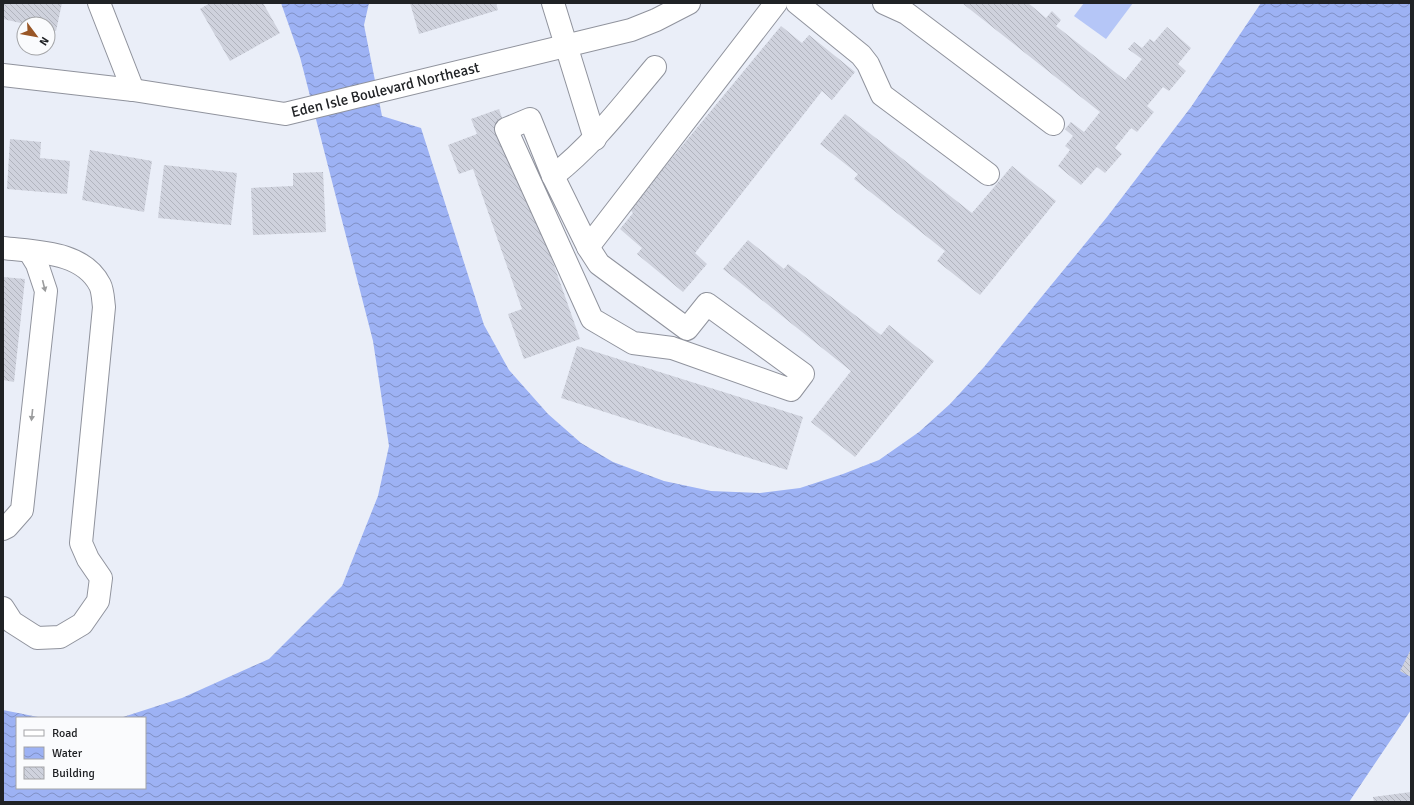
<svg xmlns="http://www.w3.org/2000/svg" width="1414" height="805" font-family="Signika,sans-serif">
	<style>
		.garden { fill: #b5c6f7 }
		.water { fill: url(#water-waves) }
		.building { fill: url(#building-back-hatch) }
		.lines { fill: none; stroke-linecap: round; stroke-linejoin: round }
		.minor-casing { stroke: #90939d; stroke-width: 24 }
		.minor { stroke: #fff; stroke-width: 22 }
		.oneway { fill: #9b9c9d }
		.labels { text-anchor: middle; stroke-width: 3; stroke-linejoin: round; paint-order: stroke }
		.street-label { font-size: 15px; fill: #202225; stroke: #fafbfd }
	</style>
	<defs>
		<pattern id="water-waves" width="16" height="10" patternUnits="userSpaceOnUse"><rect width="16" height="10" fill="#9db2f4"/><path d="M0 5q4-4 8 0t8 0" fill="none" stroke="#8090c5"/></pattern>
		<pattern id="building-back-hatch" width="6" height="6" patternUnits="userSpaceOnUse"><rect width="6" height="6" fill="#cfd2dd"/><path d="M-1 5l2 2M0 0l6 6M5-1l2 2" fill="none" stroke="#b1b4be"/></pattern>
	</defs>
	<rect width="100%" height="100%" fill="#eaeef8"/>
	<path class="garden" d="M1084,3H1133L1106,39L1074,16Z"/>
	<path class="water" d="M281,3H369L364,25L382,116L421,128L484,325L509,370L548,414L581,443L613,462L664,481L711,491L760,493L800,488L843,474L879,460L919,432L950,404L984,367L1107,217L1191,107L1261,3H1411V710L1349,802H3V710L38,717L57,718H17V788H145V718H120L182,698L269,659L342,586L378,496L389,446L373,341L300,57Z"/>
	<g class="building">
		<path d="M3,3H62L56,31L48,29V24H25L3,19Z"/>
		<path d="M210,3H263L280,33L230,61L200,9Z"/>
		<path d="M410,3H496L498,10L419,34Z"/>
		<path d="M962,3H1028L1046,18L1052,11L1061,20L1056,26L1125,80L1142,59L1128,49L1134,42L1142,48L1150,39L1154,42L1167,27L1191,48L1178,64L1186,71L1169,91L1163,87L1147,106L1154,112L1137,132L1131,128L1115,148L1122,154L1105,173L1097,167L1081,185L1058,166L1070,150L1065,146L1073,136L1065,129L1071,122L1084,132L1100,112Z"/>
		<path d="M781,26L802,43L809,35L855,72L832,100L822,91L695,253L707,264L683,292L637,254L642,248L620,229L633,213L630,209Z"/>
		<path d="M499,109L580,339L524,359L508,314L522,309L473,169L459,174L448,145L477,134L471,119Z"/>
		<path d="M845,114L972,213L1012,166L1056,201L980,295L937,261L945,251L854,179L858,174L820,144Z"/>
		<path d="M10,139L41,142L40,158L70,161L67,194L7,189Z"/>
		<path d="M90,150L152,161L144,212L82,200Z"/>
		<path d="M164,165L237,173L231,225L158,218Z"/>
		<path d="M323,172L326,232L253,235L251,188L293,186V173Z"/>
		<path d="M748,240L784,269L788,264L881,335L889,325L934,361L855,457L811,422L851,371L723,269Z"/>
		<path d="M3,277L25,279L14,382L3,380Z"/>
		<path d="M577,346L803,417L787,470L561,398Z"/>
		<path d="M1411,649V677L1400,671Z"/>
		<path d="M1411,792V802H1374L1373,797Z"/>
	</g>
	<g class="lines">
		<g class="minor-casing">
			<g id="minor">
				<path d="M99,3L133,90"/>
				<path d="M553,3L595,139"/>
				<path d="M797,3L861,55L868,64L882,95L988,174"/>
				<path d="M884,3L906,13L1053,124"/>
				<path id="s1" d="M3,75L133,90L285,114L631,30L656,20L689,3"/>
				<path d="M530,119L553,176L588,247L599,264L687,329L707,304L803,374L791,390L672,348L633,343L592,319L506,129Z"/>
				<path d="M553,176C593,145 623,105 655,67"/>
				<path d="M588,247L776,3"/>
				<path d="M3,248C36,252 83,251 100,285C103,291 103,300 104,307L81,543L88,559L101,578L98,601L82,624L60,637L37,638L12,622L3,608"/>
				<path d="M3,529L7,527L22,510L46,291L37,264L29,251"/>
			</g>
		</g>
		<use href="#minor" class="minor"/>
	</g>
	<defs><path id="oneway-solid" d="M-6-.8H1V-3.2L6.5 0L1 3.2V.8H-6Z"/></defs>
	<g class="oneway">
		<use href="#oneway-solid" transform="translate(44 286) rotate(76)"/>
		<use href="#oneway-solid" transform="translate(32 415) rotate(96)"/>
	</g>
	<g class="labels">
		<g class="street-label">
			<text dy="5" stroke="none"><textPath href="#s1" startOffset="388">Eden Isle Boulevard Northeast</textPath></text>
		</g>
	</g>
	<rect width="1414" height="805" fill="none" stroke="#202225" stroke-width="8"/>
	<rect x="16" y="717" width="130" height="72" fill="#fafbfd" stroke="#a3a4a7"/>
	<rect x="24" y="730" width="20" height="6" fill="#ffffff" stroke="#a3a4a7"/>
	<text x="52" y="737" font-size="12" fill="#202225">Road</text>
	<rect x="24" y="747" width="20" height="12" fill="url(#water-waves)" stroke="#a3a4a7"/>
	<text x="52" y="757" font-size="12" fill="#202225">Water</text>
	<rect x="24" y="767" width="20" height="12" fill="url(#building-back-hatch)" stroke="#a3a4a7"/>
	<text x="52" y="777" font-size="12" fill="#202225">Building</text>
	<g transform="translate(36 36) rotate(122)"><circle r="19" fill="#fafbfd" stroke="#a3a4a7"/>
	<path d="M0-3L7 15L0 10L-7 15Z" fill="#995626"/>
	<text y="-6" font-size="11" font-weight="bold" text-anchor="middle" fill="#202225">N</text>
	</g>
</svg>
